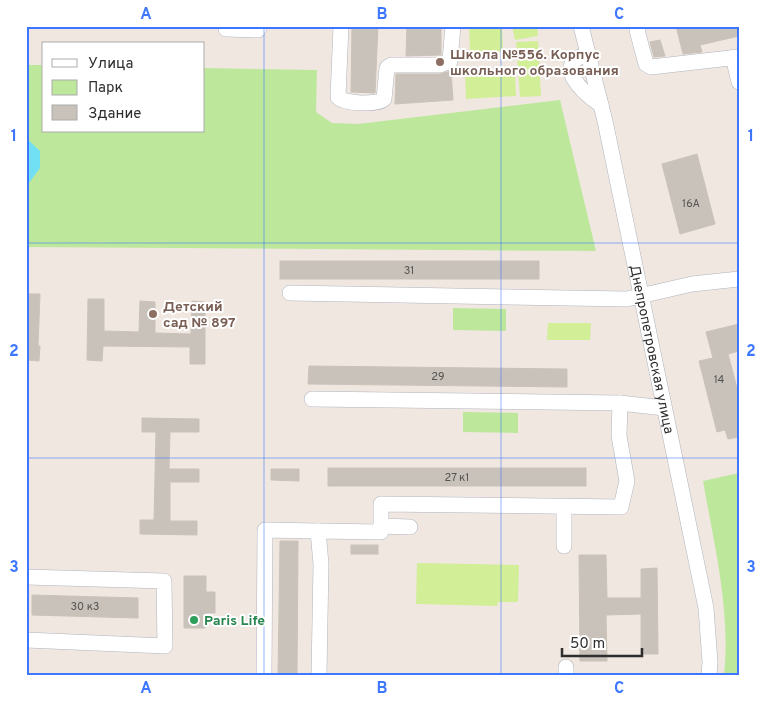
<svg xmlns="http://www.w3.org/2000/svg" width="765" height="701" font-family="Overpass,sans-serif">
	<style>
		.green { fill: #bde79b }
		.pitch { fill: #d2ee97 }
		.water { fill: #71dff4 }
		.building { fill: #c8c2bb; stroke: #cbc3b9 }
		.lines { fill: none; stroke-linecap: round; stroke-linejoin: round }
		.minor-casing { stroke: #b0b4be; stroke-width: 16 }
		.minor { stroke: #fff; stroke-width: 15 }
		.grid { fill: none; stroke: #3d76ff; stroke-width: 1; stroke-opacity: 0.55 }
		.education-dot { fill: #8d6e63; stroke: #fff; stroke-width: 2 }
		.leisure-dot { fill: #2e9e5b; stroke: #fff; stroke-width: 2 }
		.labels { text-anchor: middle; stroke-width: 4; stroke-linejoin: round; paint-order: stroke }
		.number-label { font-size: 11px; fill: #545351 }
		.education-label { font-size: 14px; font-weight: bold; fill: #785e54; stroke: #fff; text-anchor: start }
		.street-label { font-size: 14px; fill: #2e2e2e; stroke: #fff }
		.leisure-label { font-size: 14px; font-weight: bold; fill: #27864d; stroke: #fff; text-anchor: start }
		.neatline { fill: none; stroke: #3d76ff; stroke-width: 2 }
		.grid-label { font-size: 16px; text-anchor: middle; font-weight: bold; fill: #3d76ff }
	</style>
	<rect width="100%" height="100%" fill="#efe7e0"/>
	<g class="green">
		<path d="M26,65H44V131H204V68L317,70L316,112L332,123L358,124L560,100L596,251L26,247Z"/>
		<path d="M453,308L506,309V331L453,330Z"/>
		<path d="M463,412L518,413V433L463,432Z"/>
		<path d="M739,473V675H724C731,611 714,544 703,481Z"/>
	</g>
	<g class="pitch">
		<path d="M469,26H502L503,51L470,52Z"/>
		<path d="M512,26H537L538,36L515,40Z"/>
		<path d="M538,41L541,96L520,97L516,42Z"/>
		<path d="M515,69L516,96L466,99L465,72Z"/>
		<path d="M548,323H591L590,340H547Z"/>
		<path d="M417,563L519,565L518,602H498L497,606L416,604Z"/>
	</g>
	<path class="water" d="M26,138L40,151V168L26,187Z"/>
	<g class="building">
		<path d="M352,26H378L375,93L351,92Z"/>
		<path d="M407,26H441V55L406,56Z"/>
		<path d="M676,26H739V36L700,45L702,52L683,54Z"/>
		<path d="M660,40L665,56L654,57L650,42Z"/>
		<path d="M451,71L453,100L395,104L396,74H440Z"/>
		<path d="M697,154L715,224L680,234L662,164Z"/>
		<rect x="280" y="261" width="259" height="18"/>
		<path d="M26,294H40L38,346H40L39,361L26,360Z"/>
		<path d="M88,299H104V331L139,332L140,301L155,302V333L191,334L192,301L205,302V364H190V347L103,346L102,361L87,360Z"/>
		<path d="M739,324V351L728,354L739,396V437L728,439L725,430L717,432L699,361L713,358L706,332Z"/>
		<path d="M309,366L567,369V387L308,384Z"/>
		<path d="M142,418L199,419V432H170L169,469H199V482H170V521H197V535L140,534V520H154L156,432H142Z"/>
		<rect x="328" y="468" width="258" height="18"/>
		<path d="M271,469H299V481L271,480Z"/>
		<path d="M280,541H298L297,675H278Z"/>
		<rect x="351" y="545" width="27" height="9"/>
		<path d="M579,555H606L607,598H641V569L657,568L658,654H641V614L606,615L607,661H580Z"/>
		<path d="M184,576H206V592H215V613H205V628H184Z"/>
		<path d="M32,595L138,598V618L32,615Z"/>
	</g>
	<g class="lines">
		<g class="minor-casing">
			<g id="minor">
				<path d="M226,26V29L258,30L260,26"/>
				<path d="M341,26L338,97C344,104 378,105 384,99L387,68L391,65H440L450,61L453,26"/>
				<path id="s1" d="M581,26L605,121L706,608L710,662L709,675"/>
				<path d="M639,26L637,30L646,64L651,67L739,57"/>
				<path d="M589,54C550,63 583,93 601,105"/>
				<path d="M733,57L739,82"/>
				<path d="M290,293L627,299L692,284L739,279"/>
				<path d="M312,399L620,403"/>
				<path d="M564,507V546"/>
				<path d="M381,526L410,527"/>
				<path d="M26,577L164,581L165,646L26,640"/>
				<path d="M566,667V675"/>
				<path d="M264,675L265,530L318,531"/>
				<path d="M319,675L321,564L318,531L381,532V504L621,507L627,481L619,436L620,403L664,408"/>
			</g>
		</g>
		<use href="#minor" class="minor"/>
	</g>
	<path class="grid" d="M264,26V675M501,26V675M26,243H739M26,458H739"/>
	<g class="education-dot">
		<circle cx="440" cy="62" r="5"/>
		<circle cx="153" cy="314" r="5"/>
	</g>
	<circle class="leisure-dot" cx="194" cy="620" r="5"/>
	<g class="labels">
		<g class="number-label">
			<text x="691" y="207">16А</text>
			<text x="409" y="274">31</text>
			<text x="438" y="380">29</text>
			<text x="719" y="383">14</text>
			<text x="457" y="481">27 к1</text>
			<text x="85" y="610">30 к3</text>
		</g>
		<g class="education-label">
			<text x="450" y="59">Школа №556. Корпус<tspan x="450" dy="16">школьного образования</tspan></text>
			<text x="163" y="311">Детский<tspan x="163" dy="16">сад № 897</tspan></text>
		</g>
		<g class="street-label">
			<text dy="5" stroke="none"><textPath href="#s1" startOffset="331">Днепропетровская улица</textPath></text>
		</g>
		<g class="leisure-label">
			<text x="204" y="625">Paris Life</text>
		</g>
	</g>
	<rect width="765" height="701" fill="none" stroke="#ffffff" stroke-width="55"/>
	<rect x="42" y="42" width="162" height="90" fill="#ffffff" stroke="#ababab"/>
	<rect x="52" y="59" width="25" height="8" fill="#ffffff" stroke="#ababab"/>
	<text x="88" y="68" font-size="15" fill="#2e2e2e">Улица</text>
	<rect x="52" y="80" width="25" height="15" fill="#bde79b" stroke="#ababab"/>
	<text x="88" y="92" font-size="15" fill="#2e2e2e">Парк</text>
	<rect x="52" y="105" width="25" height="15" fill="#c8c2bb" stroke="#ababab"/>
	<text x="88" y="118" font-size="15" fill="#2e2e2e">Здание</text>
	<path d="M562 648v8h80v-8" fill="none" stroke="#2e2e2e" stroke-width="2.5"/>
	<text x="570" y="648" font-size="15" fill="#2e2e2e" stroke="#ffffff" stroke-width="4" paint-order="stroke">50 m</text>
	<rect x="28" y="28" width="710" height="646" class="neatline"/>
	<g class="grid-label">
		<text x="146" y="19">A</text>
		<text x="382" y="19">B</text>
		<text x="619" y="19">C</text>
		<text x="14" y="141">1</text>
		<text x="751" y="141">1</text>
		<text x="14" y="356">2</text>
		<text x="751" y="356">2</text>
		<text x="14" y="572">3</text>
		<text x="751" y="572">3</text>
		<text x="146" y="693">A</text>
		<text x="382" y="693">B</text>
		<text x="619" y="693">C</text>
	</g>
</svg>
